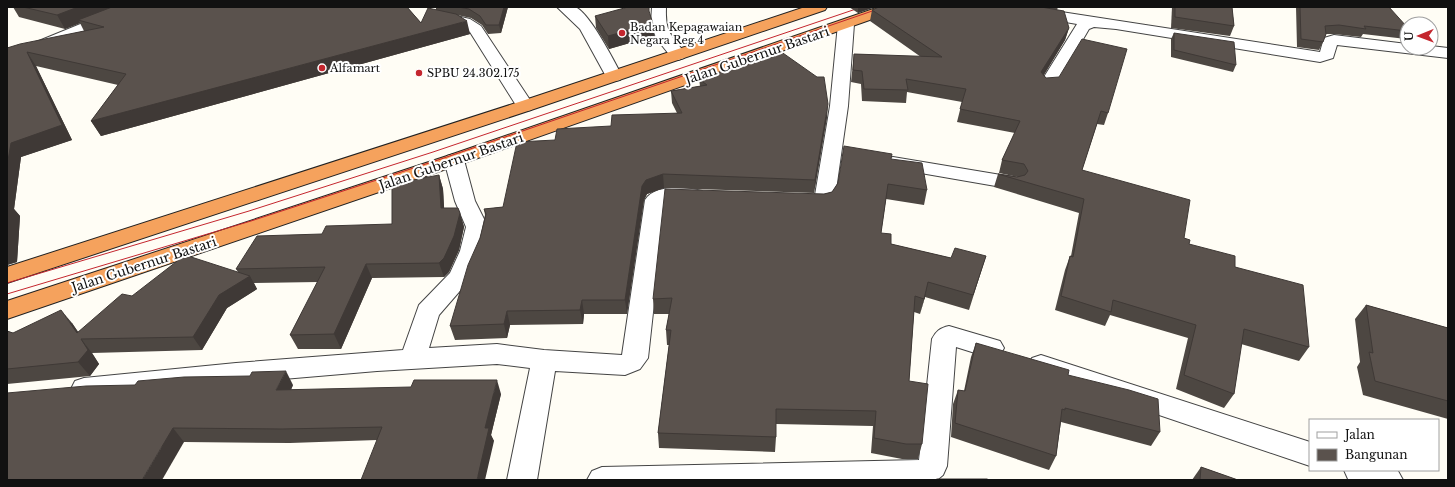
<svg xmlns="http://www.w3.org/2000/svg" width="1455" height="487" font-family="'Libre Baskerville',serif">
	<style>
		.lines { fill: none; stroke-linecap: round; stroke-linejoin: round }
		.minor-casing { stroke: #444; stroke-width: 2 }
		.highway-casing { stroke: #222; stroke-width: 2 }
		.minor { fill: #fff; fill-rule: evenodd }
		.highway { fill: #f5a25d; fill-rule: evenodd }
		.tram { stroke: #c4262e; stroke-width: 1 }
		.wall { fill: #4d4742 }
		.shaded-wall { fill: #3f3936 }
		.building { fill: #5a524d; stroke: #3f3936 }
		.poi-dot { fill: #c4262e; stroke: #fff; stroke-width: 1.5 }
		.labels { text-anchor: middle; stroke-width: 4; stroke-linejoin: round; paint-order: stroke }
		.far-poi-label { font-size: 11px; fill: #111; stroke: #fff; text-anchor: start }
		.street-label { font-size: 13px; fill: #111; stroke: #fff }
	</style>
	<rect width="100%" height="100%" fill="#fffdf5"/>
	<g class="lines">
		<g class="minor-casing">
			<g id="minor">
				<path d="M122,7H142L140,10L7,65V54Z"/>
				<path d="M557,7C562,7 570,5 575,7C590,13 614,61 622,76L620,80L614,81L608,80L580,29Z"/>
				<path d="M652,7H666C665,35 672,34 686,55L684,58L678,60L672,58L656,38L651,23Z"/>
				<path d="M995,7H1029L1320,52L1324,38L1334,35L1407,44V48H1431V46L1448,48V58L1337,45L1333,58L1320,62L1116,29L1094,27L1089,29L1054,89L1048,90L1042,89L1039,85L1077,24L1002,11L997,10Z"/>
				<path d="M438,12L470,19L481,26L534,106L531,110L525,111L519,110L470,32L460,26L433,20L430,17L433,14Z"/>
				<path d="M846,19L851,21L854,24L848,106L835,197C826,211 808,210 794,207L791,202L794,197L815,195L830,106L838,24L841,21Z"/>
				<path d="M454,154L461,156L464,160L475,201L488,227L482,251L472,277L439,315L429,348L497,344L544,350L622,355L645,200C655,184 686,187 702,191L705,196L702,201L695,202H668L665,203L648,358L640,369L625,375L555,371L537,480H507L530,368L497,364L377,371L236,383L84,400L75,397L71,389L75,381L84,378L236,363L403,350L419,305L450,273L460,251L466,227L455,201L444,160L447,156Z"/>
				<path d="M893,157L1013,177L1020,179L1023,183L1020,187L1013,189L886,167L883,163L886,159Z"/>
				<path d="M949,326L1000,341L1004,348L1000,355L991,358L956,347L947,466L943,475L937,480H587L592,471L602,467L919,460L932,339C936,331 940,328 949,326Z"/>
				<path d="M1041,355L1310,442V466L1032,372L1028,365L1032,358Z"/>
				<path d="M1344,470H1396L1398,471L1403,480H1351L1348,479Z"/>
			</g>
		</g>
		<g class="highway-casing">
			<g id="highway">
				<path d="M805,7H827L825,10L531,110L7,283V267L519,102Z"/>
				<path d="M879,7H900L898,10L461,164L7,319V301L447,156Z"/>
			</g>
		</g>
		<use href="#minor" class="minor"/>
		<use href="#highway" class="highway"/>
		<g class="tram">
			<path d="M7,283L249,211L433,152L862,7"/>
			<path d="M7,294L251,221L438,160L884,7"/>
		</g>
	</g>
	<g class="wall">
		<path d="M13,7H407L421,23L436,10V7H508L501,33L488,34L482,25L471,18L457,15L470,34L101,136L91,121L118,85L36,66L72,140L21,157L14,209L20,216L17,262L7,265V48L84,31L80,23L65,29L19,17Z"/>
		<path d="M849,7H875L858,13Z"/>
		<path d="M879,7H1058L1057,10L1069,28L1065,40L1044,75L1046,78L1108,113L1104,125L1097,124L1082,170L1184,238L1189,244L1235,267L1309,347L1299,361L1241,344L1234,394L1224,408L1176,389L1188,338L1110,315L1105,326L1055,310L1065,270L1070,256H1071L1079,213L994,187L998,174L1018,177L999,173L1002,160L1015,133L957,122L962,102L907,92L906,103L862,101L861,84L851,82L854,54L921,57L870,21L872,10Z"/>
		<path d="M1172,7H1232L1234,26L1230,36L1171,28Z"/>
		<path d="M1296,7H1389L1407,31V37L1406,39L1363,34L1361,37L1334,34H1326L1323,42L1319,50L1297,47Z"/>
		<path d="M595,16L653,24L654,36L609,49L596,28Z"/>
		<path d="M1174,33L1236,65L1233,72L1171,57V39Z"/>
		<path d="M699,79L827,117L814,193L664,188L647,194L644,200L627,314H584L583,324L510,325L507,338L455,340L450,326L480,238L485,215L484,209L503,207L555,140L611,126L677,113L672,103L671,91L700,86Z"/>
		<path d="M891,159L927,190L924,205L886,199L881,233L891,244L951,258L986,256L969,310L925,297L920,314L914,312L909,381L922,444L918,459H902L871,453L873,426L776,424V437L775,452L659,448L658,433L669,345H667L666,330L669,314H654L653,299L824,194L832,192L838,183Z"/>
		<path d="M439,175L443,189L444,208L460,213L464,227L459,250L449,272L444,277L372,278L341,349H298L290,335L318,282L254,283L257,289L227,308L202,350L92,353L99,364L90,376L7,384V331L13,333L72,323L78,332L132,296L238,272L236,269L322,234L392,224Z"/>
		<path d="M1366,305L1448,328V419L1363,395L1357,367L1360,362L1355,319Z"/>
		<path d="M976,343L1068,375L1160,432L1151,446L1061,422L1056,456L1049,470L951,437L953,404L958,390L964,391L971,357Z"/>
		<path d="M293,385L291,390L501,394L491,435L494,441L377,440L290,443L184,442L7,480Z"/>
		<path d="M1201,467L1238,480H1192Z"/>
	</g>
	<g class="shaded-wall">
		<path d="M78,7H118L78,20L80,23L65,29L57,15Z"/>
		<path d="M504,7H508L501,33L499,25Z"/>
		<path d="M858,7H875L858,13Z"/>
		<path d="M467,21L470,34L101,136L91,121Z"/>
		<path d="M653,24L654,36L609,49L608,36Z"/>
		<path d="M1069,28L1065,40L1038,84L1041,72Z"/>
		<path d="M27,52L36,66L72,140L21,157L14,209L20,216L17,262L7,265V166Z"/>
		<path d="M828,104L827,117L814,193L815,180Z"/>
		<path d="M663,174L664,188L647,194L644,200L627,314L625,300L642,186L646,180Z"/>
		<path d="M439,175L443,189L445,223L441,208Z"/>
		<path d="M460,213L464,227L459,250L449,272L444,277L439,263Z"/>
		<path d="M366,264L372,278L341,349L334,334Z"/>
		<path d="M250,276L257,289L227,308L202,350L193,337L219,295Z"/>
		<path d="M928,282L925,297L920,314L924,299Z"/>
		<path d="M582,300L584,314L583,324L580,310Z"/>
		<path d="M61,310L72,323L83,339L77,333Z"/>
		<path d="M507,311L510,325L507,338L504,324Z"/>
		<path d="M81,339L92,353L99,364L90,376L78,362Z"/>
		<path d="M286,371L293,385L284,404L276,390Z"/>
		<path d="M497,380L501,394L491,435L494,441L485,480H477L485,428Z"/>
		<path d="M173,428L184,442L162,480H142Z"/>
	</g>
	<g class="building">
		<path d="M23,7H78L57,15Z"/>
		<path d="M112,7H407L421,23L428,8L456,14L467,21L91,121L126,74L27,52L62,125L11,143L7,166V48L20,44L104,27L78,20Z"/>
		<path d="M458,7H504L499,25H486L480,16L469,9Z"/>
		<path d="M628,7H649V11L653,24L608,36L595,16Z"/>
		<path d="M879,7H1041L1064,11L1069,28L1041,72L1046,78L1059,77L1082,39L1127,49L1108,113L1101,111L1082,170L1190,200L1184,238L1190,240L1189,244L1235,256V267L1303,285L1309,347L1244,329L1234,394L1184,375L1196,325L1113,300L1111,312L1061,296L1070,256L1073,257L1084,199L998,174L1017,177L1025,175L1028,171L1024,164L1002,160L1020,121L960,109L966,89L906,79L908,90L864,89L862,71L853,70L854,54L942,57L872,10Z"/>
		<path d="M1175,7H1232L1234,26L1175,17Z"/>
		<path d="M1300,7H1389L1407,27V31L1364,26L1366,29L1339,25L1325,26L1326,34L1323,42L1301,39Z"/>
		<path d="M1174,33L1234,42L1236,65L1174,50Z"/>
		<path d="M780,51L817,77H824L828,104L815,180L663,174L646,180L642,186L625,300H582L580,310L507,311L504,324L450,326L468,265L480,238L486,214L484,209L503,207L517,142L555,140L557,129L611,126L612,115L682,113L671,91L707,85L699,79Z"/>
		<path d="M844,146L892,154L891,159L922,163L927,190L888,184L881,233L891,234V244L951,258L955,248L986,256L973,295L928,282L924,299L915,296L909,381L928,384L922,444H906L874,438L876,411L776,409V437L658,433L671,330H666L672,298L653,299L665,189L824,194L832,192L838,183Z"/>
		<path d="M439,175L441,208H458L460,213L454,236L444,258L439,263L366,264L334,334L290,335L325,267L236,269L257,236L322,234L326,226L392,224V184Z"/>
		<path d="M185,255L250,276L219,295L193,337L81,339L88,350L78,362L7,369V331L13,333L61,310L77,333L122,294L132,296Z"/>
		<path d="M1366,305L1448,328V401L1375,381L1369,352L1373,353Z"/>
		<path d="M976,343L1069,370L1068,375L1129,390L1158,399L1160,432L1065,408V410L1062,409L1056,456L955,423L958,390L965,391Z"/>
		<path d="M286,371L276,390L411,387L414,380H497L485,428H489L477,480H361L382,427L282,429L173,428L142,480H7V393L86,386L135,385L138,381L184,377L250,376L252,372Z"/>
		<path d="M1201,467L1238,480H1200Z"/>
		<rect x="937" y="479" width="50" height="1"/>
	</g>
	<g class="poi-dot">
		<circle cx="622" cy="33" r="4"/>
		<circle cx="322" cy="68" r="4"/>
		<circle cx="419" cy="73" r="4"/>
	</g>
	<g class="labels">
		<g class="far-poi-label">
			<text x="630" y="31">Badan Kepagawaian<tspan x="630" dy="13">Negara Reg 4</tspan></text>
			<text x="330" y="72">Alfamart</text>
			<text x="427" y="77">SPBU 24.302.175</text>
		</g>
		<g class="street-label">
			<text transform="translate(757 55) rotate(-19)" y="5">Jalan Gubernur Bastari</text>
			<text transform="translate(451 161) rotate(-19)" y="5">Jalan Gubernur Bastari</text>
			<text transform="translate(144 264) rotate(-18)" y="5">Jalan Gubernur Bastari</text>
		</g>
	</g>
	<rect width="1455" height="487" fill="none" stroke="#111111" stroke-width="16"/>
	<rect x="1309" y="419" width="130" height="52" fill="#ffffff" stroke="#a0a0a0"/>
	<rect x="1317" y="432" width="20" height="6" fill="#ffffff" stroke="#a0a0a0"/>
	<text x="1345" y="439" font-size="12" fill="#111111">Jalan</text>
	<rect x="1317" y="449" width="20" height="12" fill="#5a524d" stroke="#a0a0a0"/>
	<text x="1345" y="459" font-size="12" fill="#111111">Bangunan</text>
	<g transform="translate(1419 36) rotate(269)"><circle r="19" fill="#ffffff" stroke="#a0a0a0"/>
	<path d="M0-3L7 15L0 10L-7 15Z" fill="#c4262e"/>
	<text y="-6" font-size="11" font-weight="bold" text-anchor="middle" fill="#111111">U</text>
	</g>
</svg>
